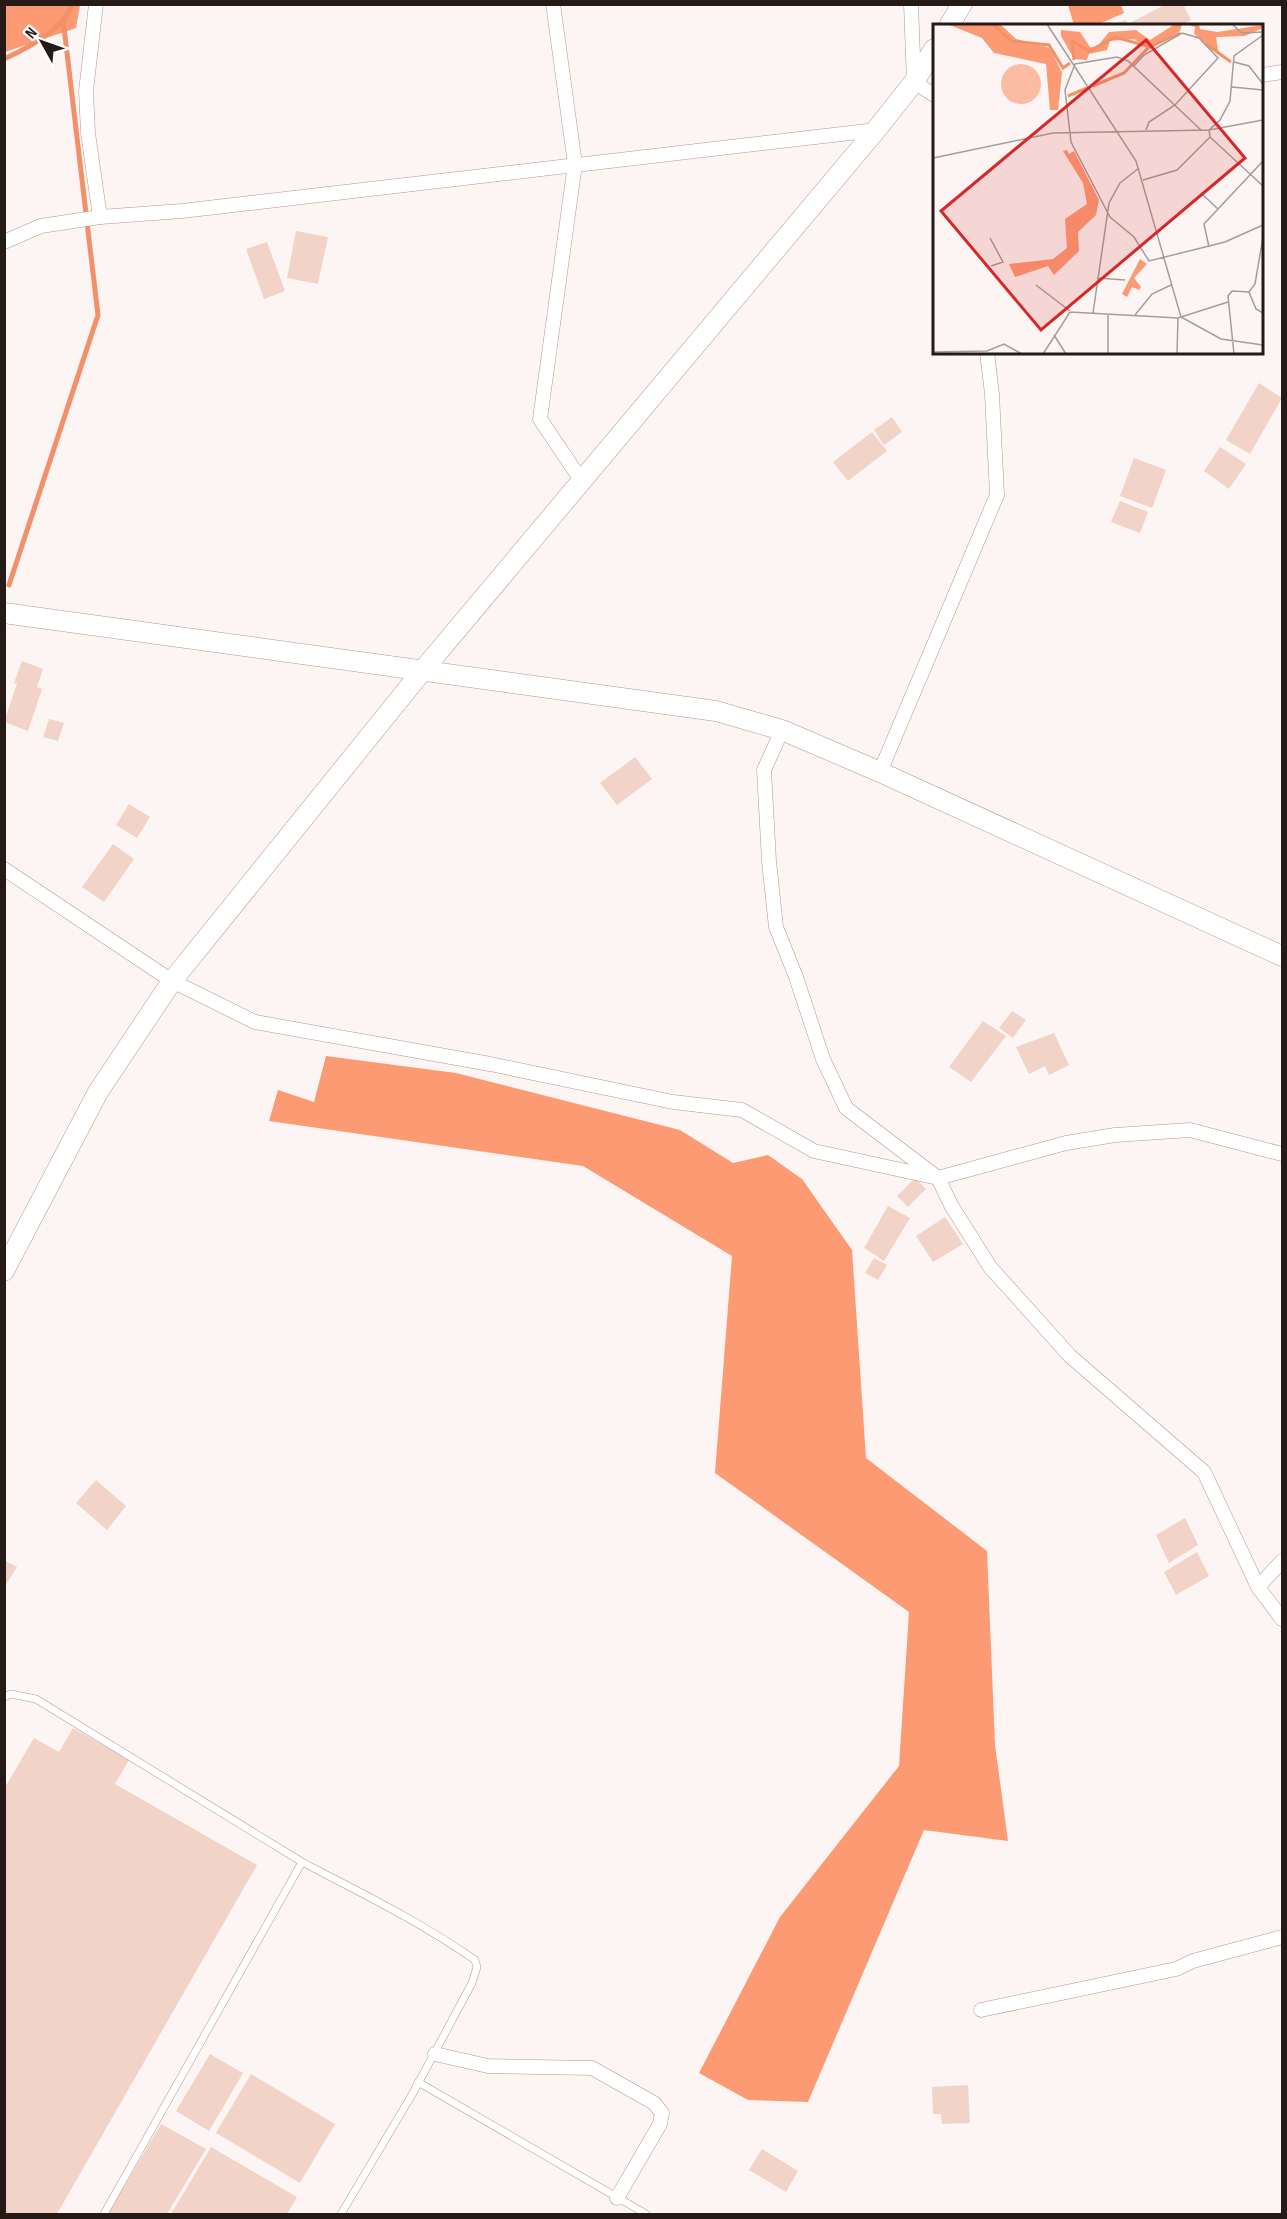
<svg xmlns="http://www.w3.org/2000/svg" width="1287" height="2219" font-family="'Sofia Sans Condensed',sans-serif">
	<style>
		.forest { fill: #fc9a73 }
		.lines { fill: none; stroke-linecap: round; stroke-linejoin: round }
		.stream { stroke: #f29169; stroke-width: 5 }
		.building { fill: #f2d3c7 }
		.lane-casing { stroke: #b4978b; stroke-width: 8 }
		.street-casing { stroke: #b4978b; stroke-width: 15 }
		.secondary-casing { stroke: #b4978b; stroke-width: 21 }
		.lane { stroke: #fff; stroke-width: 7 }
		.street { stroke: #fff; stroke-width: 14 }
		.secondary { stroke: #fff; stroke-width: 20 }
		.inset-river { fill: none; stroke: #f29169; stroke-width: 3 }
		.inset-road { fill: none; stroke: #a69d9b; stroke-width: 1.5 }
		.view { fill: #d62828; fill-opacity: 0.15; stroke: #d62828; stroke-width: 3 }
		.inset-edge { fill: none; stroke: #251a16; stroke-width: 3 }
	</style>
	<rect width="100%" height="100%" fill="#fcf5f3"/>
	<g class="forest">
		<path d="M4,5L5,4L80,5L76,28L5,52Z"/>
		<path d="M1068,5H1121L1124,13L1097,25H1074Z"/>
		<path d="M326,1056L456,1073L680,1130L733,1163L768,1155L802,1179L852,1250L866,1458L987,1551L995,1745L1008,1841L924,1830L808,2102L748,2100L699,2073L780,1917L899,1766L909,1612L715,1473L732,1256L583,1166L269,1121L278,1090L314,1102Z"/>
	</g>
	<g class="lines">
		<g class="stream">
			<path d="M4,59C26,49 64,30 72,4"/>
			<path d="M9,585L98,315L63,19"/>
		</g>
	</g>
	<g class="building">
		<path d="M1166,4H1183L1191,20L1180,26H1134L1132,22Z"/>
		<path d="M1126,20L1128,26H1113L1112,25Z"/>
		<path d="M296,231L328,237L318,284L287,278Z"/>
		<path d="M267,242L285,291L264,299L246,249Z"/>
		<path d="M1259,383L1282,398L1250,454L1226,440Z"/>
		<path d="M892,417L902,432L884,445L874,430Z"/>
		<path d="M872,432L887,451L848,481L833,462Z"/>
		<path d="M1220,447L1246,464L1229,489L1204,471Z"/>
		<path d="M1134,458L1166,470L1152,508L1120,496Z"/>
		<path d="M1120,501L1148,512L1140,533L1111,522Z"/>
		<path d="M22,661L43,669L37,687L42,689L28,731L4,722L17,684L14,683Z"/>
		<path d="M49,719L64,723L58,741L43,737Z"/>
		<path d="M635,757L652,779L617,805L600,783Z"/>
		<path d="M129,804L150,817L137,838L116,825Z"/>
		<path d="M113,844L134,859L104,902L82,887Z"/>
		<path d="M1012,1011L1026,1020L1013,1038L999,1028Z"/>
		<path d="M983,1021L1006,1036L971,1082L949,1067Z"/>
		<path d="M1054,1033L1069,1065L1049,1075L1045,1066L1029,1074L1016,1047Z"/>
		<path d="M915,1178L926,1189L908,1207L897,1196Z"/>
		<path d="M888,1206L910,1218L884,1261L864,1248Z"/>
		<path d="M945,1217L963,1244L933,1262L916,1236Z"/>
		<path d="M874,1258L887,1265L878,1280L865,1273Z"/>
		<path d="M96,1480L126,1506L107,1530L76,1503Z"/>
		<path d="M1185,1518L1198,1545L1169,1563L1156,1535Z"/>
		<path d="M1197,1552L1209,1576L1176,1595L1164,1572Z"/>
		<path d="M4,1560L17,1567L4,1588Z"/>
		<path d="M73,1728L129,1760L115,1784L257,1865L57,2214H4V1789L34,1738L59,1752Z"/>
		<path d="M210,2054L243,2073L209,2131L176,2111Z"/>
		<path d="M251,2074L335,2124L300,2183L216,2133Z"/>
		<path d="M968,2085L970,2123L942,2124L941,2114H933L932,2087Z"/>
		<path d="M161,2124L206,2149L167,2214H108Z"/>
		<path d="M211,2147L297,2197L287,2214H171Z"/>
		<path d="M762,2149L798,2171L786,2192L749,2170Z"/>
	</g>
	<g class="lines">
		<g class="lane-casing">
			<g id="lane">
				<path d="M4,1697L11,1694L36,1699L302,1862L104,2214"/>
				<path d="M302,1862C361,1893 421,1922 475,1960L477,1967L472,1983L413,2093L341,2214"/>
				<path d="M418,2082L646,2214"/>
			</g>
		</g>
		<g class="street-casing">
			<g id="street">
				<path d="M96,4L86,91L88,133L100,217"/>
				<path d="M553,4L575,164L540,419L581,480"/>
				<path d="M911,4L914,82L934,95"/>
				<path d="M1262,75L1282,72"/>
				<path d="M4,242L41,226L100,217L182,211L876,130"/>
				<path d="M782,730L764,770L769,861L776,927L796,977L823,1059L846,1108L938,1178L951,1205L990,1267L1070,1356L1204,1472L1258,1587L1282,1619"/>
				<path d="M880,772L997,495L992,394L987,352"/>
				<path d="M4,869L172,981L255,1022L490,1064L673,1102L742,1110L814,1151L938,1178L1066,1143L1115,1135L1190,1130L1282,1154"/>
				<path d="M1258,1587L1282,1561"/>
				<path d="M981,2010L1176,1969L1193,1961L1282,1937"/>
				<path d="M435,2054L488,2066L592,2068L654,2103L662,2113L660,2124L617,2198"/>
			</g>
		</g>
		<g class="secondary-casing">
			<g id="secondary">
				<path d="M949,26L962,4"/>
				<path d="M4,613L716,711L782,730L880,772L1282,956"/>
				<path d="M4,1271L98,1092L172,981L423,670L876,130L914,82L934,49"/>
			</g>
		</g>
		<use href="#lane" class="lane"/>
		<use href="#street" class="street"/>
		<use href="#secondary" class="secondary"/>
	</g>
	<g transform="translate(933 24)">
		<rect width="330" height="330" fill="#fcf5f3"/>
		<path d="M68 60a20 20 0 1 1 40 0a20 20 0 1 1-40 0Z" fill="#fcbca3"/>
		<path d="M14,0H67L83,15L117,24L129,49L125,86H117L113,40L61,29L49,14ZM242,0H249L247,7L216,25L201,15L177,17L174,26L156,30L154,36L141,35L128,12V6L147,8L157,23L163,24L176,8L203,6L217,16ZM253,0H266L267,5L284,8L330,1V4L312,12L283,13L286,31L261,10L262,3ZM134,126L136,130L141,127L161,166L166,176L163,191L145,208L146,227L121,251L115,242L82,253L76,240L120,235L134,224L132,195L154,180L150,159L130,127ZM207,235L214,240L201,254L208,263L206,266L199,263L194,273L189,270Z" fill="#fc9a73"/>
		<path class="inset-river" d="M60,0L78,17L116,21L130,44L137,39M273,20L298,38M141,36L139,17L156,27L182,13L217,23L247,9M160,62L191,49L215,24M135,72L154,64"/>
		<path class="inset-road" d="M114,0L203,137L248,293L288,315L330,321M299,0L309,9L330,8M301,38L316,42L330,60M201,42L211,31L249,9L266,14L285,34L242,81L216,98L213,106M299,63L330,66M268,106L195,37L184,33L142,40L132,66L138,118L177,193L201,213L216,237L292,218L330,201M277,113L330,162M0,134L120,109L276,106L330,96M210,156L244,146L277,113L276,106L287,96L297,77L301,32L330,11M270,171L285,185M330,213L322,260L316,268L323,285L330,289M57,214L70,238L58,242M276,223L271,200L330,137M164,254L192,256M103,261L137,287M160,289L176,179L187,159L206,144M202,291L219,270L238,261M121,311L133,330M0,328L54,327L71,320L89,330M110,330L137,288L245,294L295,278M175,330V290M244,330L245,294M301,330L295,272L299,267L316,268"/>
		<path class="view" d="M213,16L312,134L108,306L8,187Z"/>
		<rect width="330" height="330" class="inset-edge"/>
	</g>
	<rect width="1287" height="2219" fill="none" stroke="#251a16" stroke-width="12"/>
	<g transform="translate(42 42) rotate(310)" stroke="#ffffff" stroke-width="4.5" paint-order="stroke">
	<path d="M0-4.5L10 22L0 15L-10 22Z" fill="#251a16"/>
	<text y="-9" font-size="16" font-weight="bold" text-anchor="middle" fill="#251a16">N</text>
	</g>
</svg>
